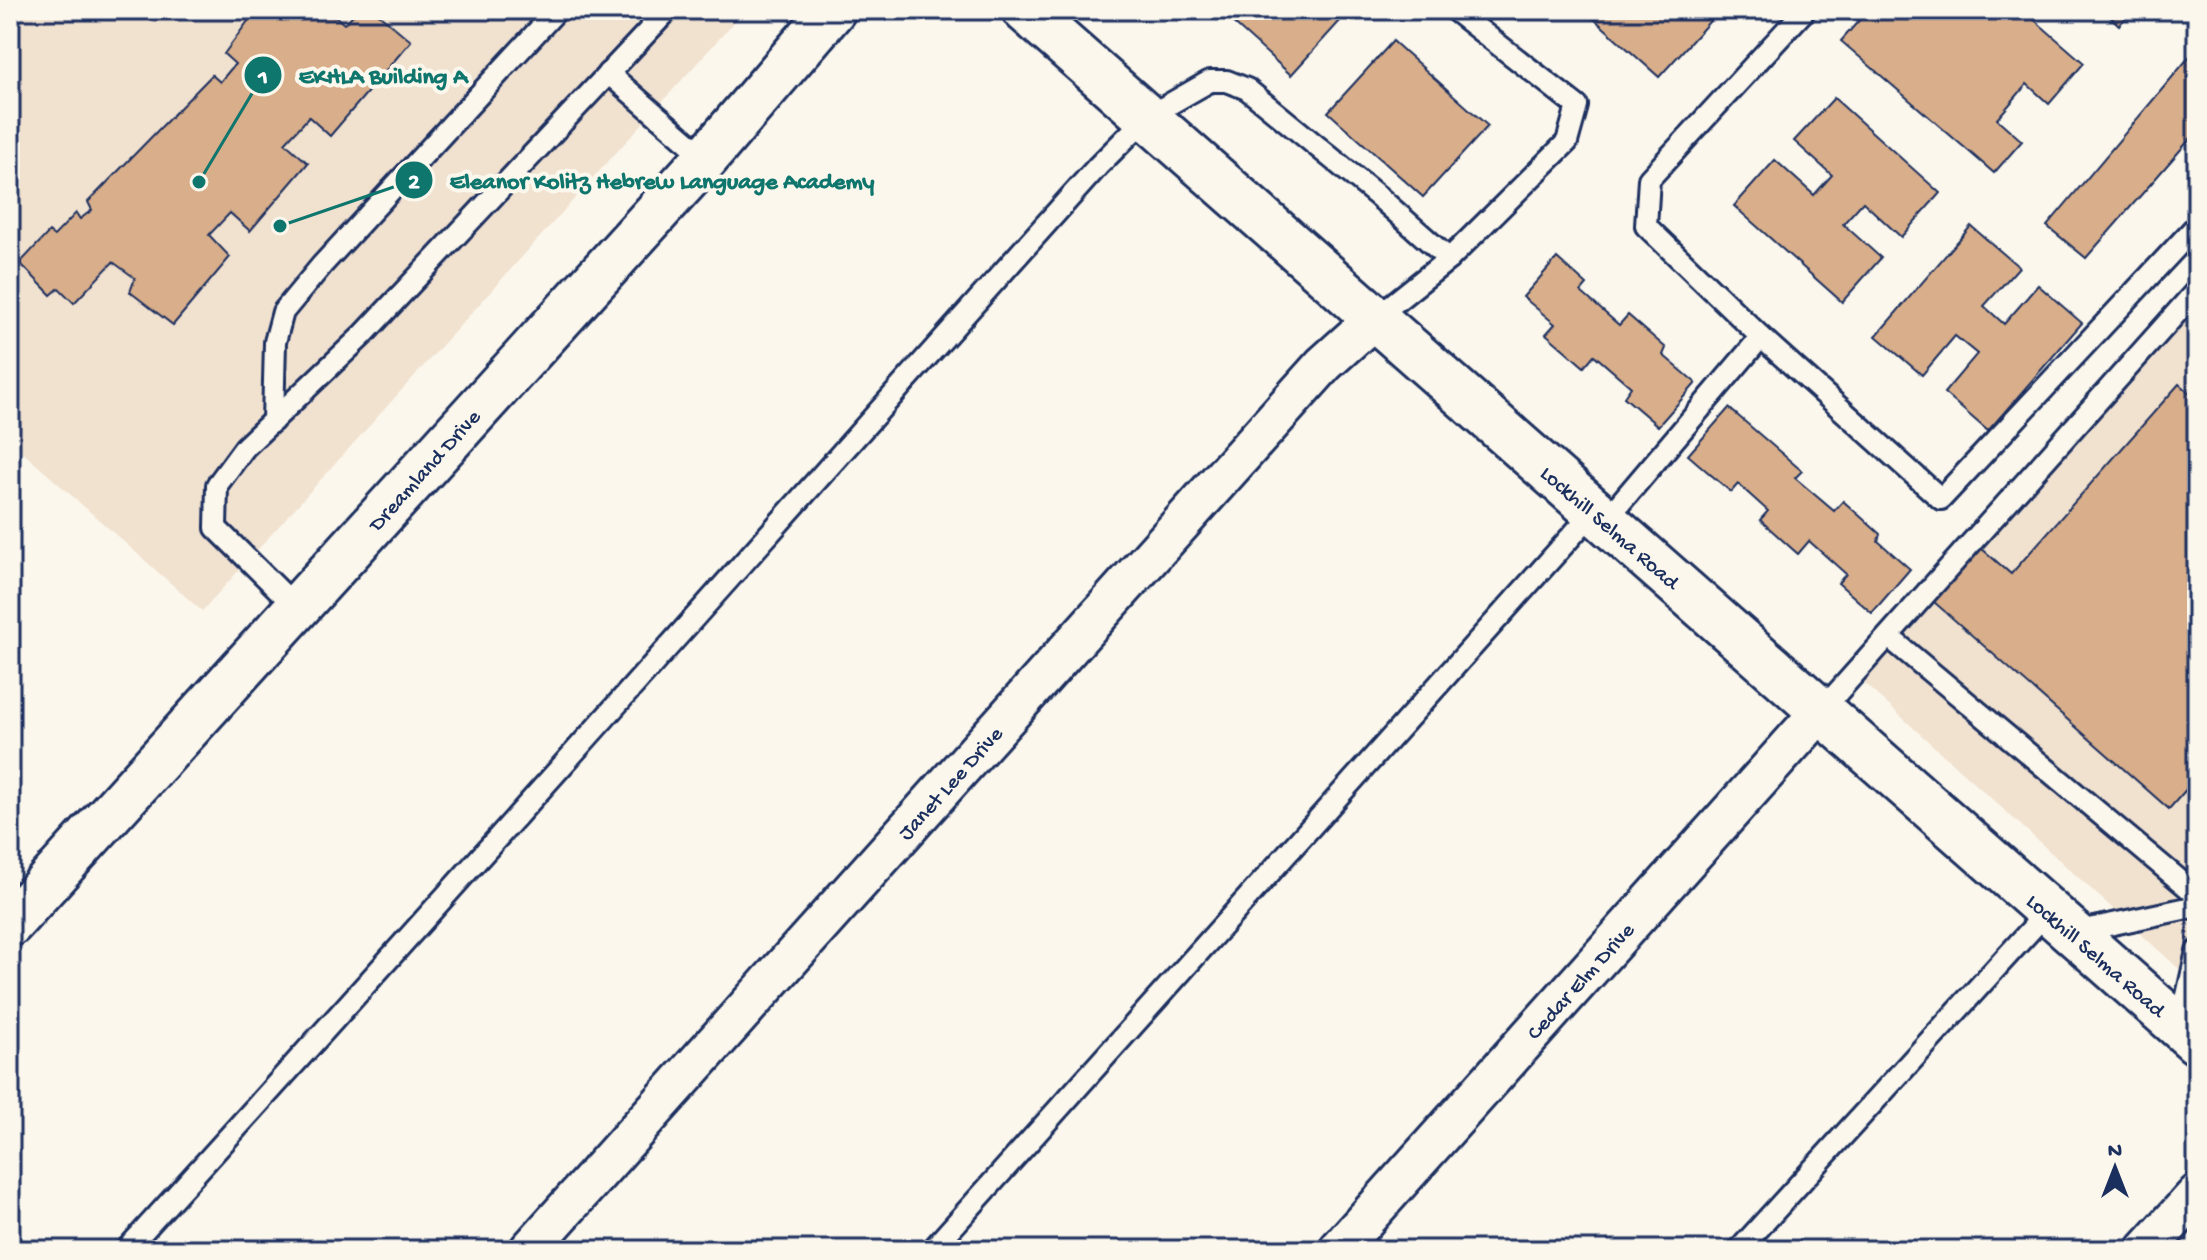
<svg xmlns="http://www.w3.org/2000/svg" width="2207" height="1260" font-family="'Gochi Hand',sans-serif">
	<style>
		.built { fill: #f1e1cf }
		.building { fill: #d9ae8a; stroke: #1b2f5e; stroke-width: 2 }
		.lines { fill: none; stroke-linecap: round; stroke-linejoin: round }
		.lane-casing { stroke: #1b2f5e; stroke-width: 26 }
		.street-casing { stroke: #1b2f5e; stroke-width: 44 }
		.secondary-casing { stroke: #1b2f5e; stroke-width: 50 }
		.lane { stroke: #fbf7ec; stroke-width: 20 }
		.street { stroke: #fbf7ec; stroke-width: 38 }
		.secondary { stroke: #fbf7ec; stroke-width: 44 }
		.labels { text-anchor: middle; stroke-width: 8; stroke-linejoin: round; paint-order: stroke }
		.street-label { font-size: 22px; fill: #1b2f5e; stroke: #fbf7ec }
		.leader { fill: none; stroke: #0f766e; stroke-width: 3 }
		.callout-dot { fill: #0f766e; stroke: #fbf7ec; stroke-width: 3 }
		.mark-label { font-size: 24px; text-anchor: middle; font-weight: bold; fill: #fff }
		.callout-label { font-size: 24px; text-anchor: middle; font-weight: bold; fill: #0f766e; stroke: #fbf7ec; stroke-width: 8; stroke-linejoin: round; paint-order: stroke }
	</style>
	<rect width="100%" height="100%" fill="#fbf7ec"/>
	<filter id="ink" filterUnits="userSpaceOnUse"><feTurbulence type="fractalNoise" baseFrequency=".0125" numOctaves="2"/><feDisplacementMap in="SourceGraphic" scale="16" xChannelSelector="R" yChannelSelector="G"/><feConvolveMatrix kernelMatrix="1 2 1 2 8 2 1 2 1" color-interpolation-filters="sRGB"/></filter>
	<g filter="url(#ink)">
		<g class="built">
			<path d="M10,10H745L202,611L10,441Z"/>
			<path d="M2197,271V985L1853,673Z"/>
		</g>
		<g class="building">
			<path d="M256,10H328L344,24L358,10H374L411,41L330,136L309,117L285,143L308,163L250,231L230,213L209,235L230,257L173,325L130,292L135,278L113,262L74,303L59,288L51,295L20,263L49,232L54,236L76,213L80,219L92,210L88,202L212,75L220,82L235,64L224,54Z"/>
			<path d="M1219,10H1350L1291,75Z"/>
			<path d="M1584,10H1720L1659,77Z"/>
			<path d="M1868,10H1890L1898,17L1904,10H2023L2084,63L2049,104L2027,84L1997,119L2022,141L1994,173L1841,41Z"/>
			<path d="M2103,10H2133L2119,25Z"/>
			<path d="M1393,41L1488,126L1423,197L1328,112Z"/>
			<path d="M2195,50L2197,52V131L2086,258L2047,226Z"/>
			<path d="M1834,98L1940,193L1901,237L1863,202L1843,224L1881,258L1842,302L1734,206L1775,160L1814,195L1832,175L1794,141Z"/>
			<path d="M1971,226L2019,267L1984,306L2004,324L2038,285L2082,323L1988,431L1944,393L1977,354L1955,336L1922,375L1876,336Z"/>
			<path d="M1557,258L1587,285L1581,292L1619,325L1628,315L1666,348L1663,355L1696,383L1658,426L1624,397L1631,387L1594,355L1584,367L1546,334L1555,324L1523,297Z"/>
			<path d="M2179,384L2197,400V777L2169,809L1934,602L1981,548L2011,574Z"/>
			<path d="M1729,408L1802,471L1795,478L1834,511L1843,501L1880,534L1878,541L1910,569L1872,613L1838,583L1846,574L1809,541L1798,554L1760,520L1768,511L1738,484L1731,492L1688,455Z"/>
		</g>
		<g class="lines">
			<g class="lane-casing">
				<g id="lane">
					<path d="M608,73L706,158"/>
					<path d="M1374,319L1449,259L1567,142L1577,106L1454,10"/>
					<path d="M1761,337L1941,499L2197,225"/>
					<path d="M273,421L275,342L283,312L322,265L557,10"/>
					<path d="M1605,521L1761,337L1646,226L1649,179L1805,10"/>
					<path d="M297,608L216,528L217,485L245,447L364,334L668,10"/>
					<path d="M1889,637L2197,895"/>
					<path d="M1821,711L2197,290"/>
					<path d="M2076,932L2197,906"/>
					<path d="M2180,1027L2197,951"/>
					<path d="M126,1250C453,891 774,527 1098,166L1147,117L1210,81H1227L1247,89L1379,197L1449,259"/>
					<path d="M932,1250L1594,511"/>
					<path d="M1739,1250L2048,911"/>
				</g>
			</g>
			<g class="street-casing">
				<g id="street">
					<path d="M529,1250L1324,364L1374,319"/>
					<path d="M1338,1250L1821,711"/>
					<path d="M2146,1250L2197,1194"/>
				</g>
			</g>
			<g class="secondary-casing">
				<g id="secondary">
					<path d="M1025,10L2197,1042"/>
					<path d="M10,924L706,158L833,10"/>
				</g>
			</g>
			<use href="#lane" class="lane"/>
			<use href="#street" class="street"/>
			<use href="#secondary" class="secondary"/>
		</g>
	</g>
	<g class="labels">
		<g class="street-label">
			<text transform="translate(423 469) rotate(-48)" y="8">Dreamland Drive</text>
			<text transform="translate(1611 526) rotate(41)" y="8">Lockhill Selma Road</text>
			<text transform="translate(949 782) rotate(-48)" y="8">Janet Lee Drive</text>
			<text transform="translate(2097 954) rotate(41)" y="8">Lockhill Selma Road</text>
			<text transform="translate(1579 980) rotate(-48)" y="8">Cedar Elm Drive</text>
		</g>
	</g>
	<path class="leader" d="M199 182L263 75M280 226L414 180"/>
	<g class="callout-dot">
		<circle cx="199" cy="182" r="8"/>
		<circle cx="280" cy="226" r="8"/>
		<circle cx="263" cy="75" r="20"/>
		<circle cx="414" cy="180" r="20"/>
	</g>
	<g class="mark-label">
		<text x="263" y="83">1</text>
		<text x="414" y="188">2</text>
	</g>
	<g class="callout-label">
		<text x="383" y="83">EKHLA Building A</text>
		<text x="662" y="188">Eleanor Kolitz Hebrew Language Academy</text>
	</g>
	<rect width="2207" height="1260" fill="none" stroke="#fbf7ec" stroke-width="40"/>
	<rect x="20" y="20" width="2167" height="1220" fill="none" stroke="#1b2f5e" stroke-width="3" filter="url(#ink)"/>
	<g transform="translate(2115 1168)" stroke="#fbf7ec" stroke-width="6" paint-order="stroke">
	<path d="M0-6L14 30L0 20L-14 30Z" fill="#1b2f5e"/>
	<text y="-12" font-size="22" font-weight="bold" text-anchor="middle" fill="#1b2f5e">N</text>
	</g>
</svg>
